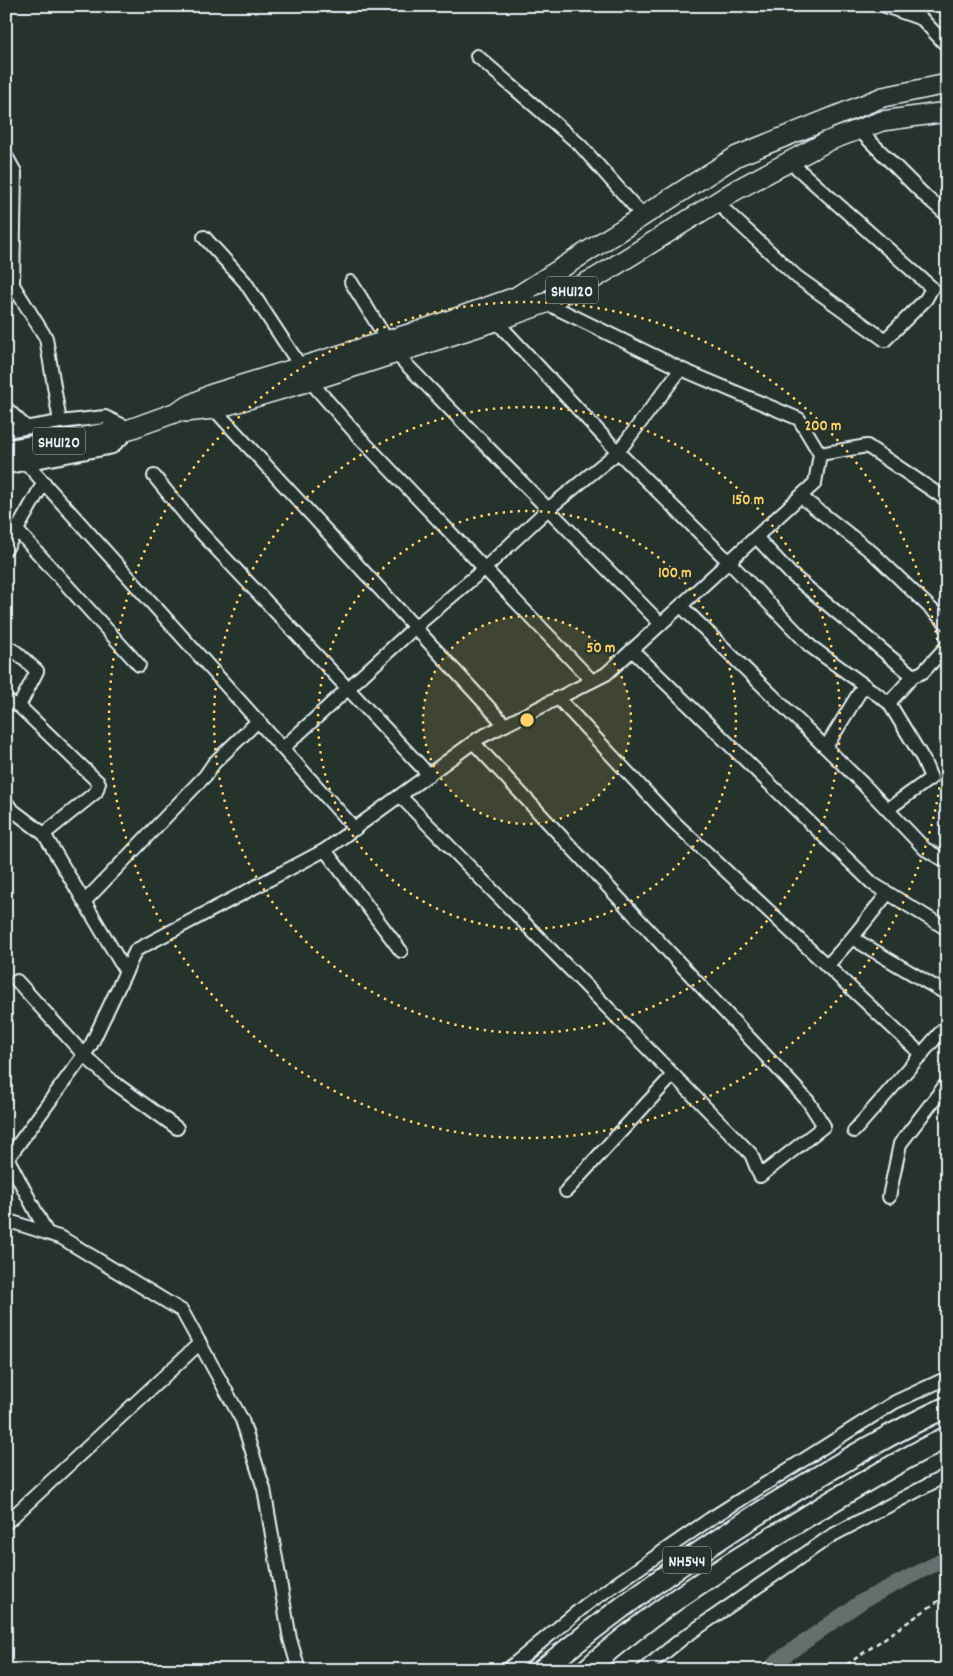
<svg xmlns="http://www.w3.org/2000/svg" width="953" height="1676" font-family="Dekko,sans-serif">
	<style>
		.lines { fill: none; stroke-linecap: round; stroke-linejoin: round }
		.canal { stroke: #636f6d; stroke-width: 15 }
		.minor-casing { stroke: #e8f1f8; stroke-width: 16 }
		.tertiary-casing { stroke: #e8f1f8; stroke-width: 19 }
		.primary-casing { stroke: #e8f1f8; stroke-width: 22 }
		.trunk-casing { stroke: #e8f1f8; stroke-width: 24 }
		.path { stroke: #e8f1f8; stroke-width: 2.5; stroke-dasharray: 5 4; stroke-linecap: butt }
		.minor { stroke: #26332d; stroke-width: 12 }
		.tertiary { stroke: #26332d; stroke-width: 15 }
		.primary { stroke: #26332d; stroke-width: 19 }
		.trunk { stroke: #26332d; stroke-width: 20 }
		.ring { fill: none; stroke: #ffd166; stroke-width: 2.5; stroke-dasharray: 2.5 5 }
		.labels { text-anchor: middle; stroke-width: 4.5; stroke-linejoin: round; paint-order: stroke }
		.shield { fill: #26332d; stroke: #aeb8bb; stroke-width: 1 }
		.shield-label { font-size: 16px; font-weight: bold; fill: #e8f1f8 }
		.centre { fill: #ffd166; stroke: #26332d; stroke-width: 2.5 }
		.ring-label { font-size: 15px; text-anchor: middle; font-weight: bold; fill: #ffd166; stroke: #26332d; stroke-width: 4.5; stroke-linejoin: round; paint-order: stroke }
	</style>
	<rect width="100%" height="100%" fill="#26332d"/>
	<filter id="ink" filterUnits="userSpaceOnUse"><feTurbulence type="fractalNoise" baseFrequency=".02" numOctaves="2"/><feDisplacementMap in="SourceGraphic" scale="10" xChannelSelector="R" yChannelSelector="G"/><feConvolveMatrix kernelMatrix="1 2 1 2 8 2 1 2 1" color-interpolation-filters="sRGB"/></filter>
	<g filter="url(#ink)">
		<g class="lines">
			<path class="canal" d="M769,1670L777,1661L864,1600L947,1558"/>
			<g class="minor-casing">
				<g id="minor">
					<path d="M885,6L922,19L947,46"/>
					<path d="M477,56L580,145L643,216"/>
					<path d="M859,130L925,196L947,215"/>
					<path d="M6,156L15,172L13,285L46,338L60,422"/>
					<path d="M716,202L797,277L885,340L926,299L932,288L789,161"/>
					<path d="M204,237L245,282L301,367"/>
					<path d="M351,282L387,340"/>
					<path d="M496,321L618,452L729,562L810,646L889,703L913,676L923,672L947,646"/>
					<path d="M396,354L661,624"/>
					<path d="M310,381L359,437L592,681"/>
					<path d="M6,408L26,427"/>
					<path d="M214,409L505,725"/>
					<path d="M6,431L60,422L105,417L130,429"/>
					<path d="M820,454L867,446L947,500"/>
					<path d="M26,463L355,829"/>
					<path d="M154,476L193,524L429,775"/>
					<path d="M801,497L873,553L947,624"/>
					<path d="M16,529L139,665"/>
					<path d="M756,537L791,574L913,676"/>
					<path d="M6,549L44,482"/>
					<path d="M681,606L864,785L925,849L947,862"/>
					<path d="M6,646L16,652L37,671L19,706L6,701"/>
					<path d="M632,650L873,884L947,929"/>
					<path d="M558,698L674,822L922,1055"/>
					<path d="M19,706L99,783L96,792L44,834"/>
					<path d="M826,747L864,685"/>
					<path d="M283,748L414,628L484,569L548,509L618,452L681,369"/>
					<path d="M400,796L751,1154L760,1176L824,1126L808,1101L474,743"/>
					<path d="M6,802L11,809L44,834L126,972"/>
					<path d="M888,809L931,778L923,759L889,703"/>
					<path d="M325,850L401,951"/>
					<path d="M85,901L205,776L214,763L258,721"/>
					<path d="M852,938L888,893"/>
					<path d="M827,966L852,938L947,994"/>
					<path d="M17,981L84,1055L112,1081L177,1128"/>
					<path d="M854,1131L947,1025"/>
					<path d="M8,1159L47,1233"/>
					<path d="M6,1161L91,1045L136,950L325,850L479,738L606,674L815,483L820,454L799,419L681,369L546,303"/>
					<path d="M566,1191L673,1075"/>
					<path d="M889,1197L900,1144L947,1083"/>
					<path d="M6,1220L62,1238L182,1311L242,1420L264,1489L290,1639L299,1670"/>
					<path d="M6,1523L200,1343"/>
					<path d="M507,1670L587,1604L710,1519L895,1402L947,1378"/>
					<path d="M643,1670L683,1638L831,1536L947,1475"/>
				</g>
			</g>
			<g class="tertiary-casing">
				<path id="tertiary" d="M6,466L111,446L130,429"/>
			</g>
			<g class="primary-casing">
				<g id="primary">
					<path d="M185,412L214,409L310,381L496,321L546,303L597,277L736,190L828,141L882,121L947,112"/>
					<path d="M6,450L130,429L174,413L212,394L422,330L516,297L737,156L883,97L947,84"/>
				</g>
			</g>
			<g class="trunk-casing">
				<g id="trunk">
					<path d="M542,1670C622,1604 706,1545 795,1491C844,1461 894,1431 947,1407"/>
					<path d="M586,1670C651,1612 726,1565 801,1520C849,1491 897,1462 947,1437"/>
				</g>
			</g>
			<path class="path" d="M839,1670L947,1595"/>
			<use href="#minor" class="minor"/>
			<use href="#tertiary" class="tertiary"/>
			<use href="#primary" class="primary"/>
			<use href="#trunk" class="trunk"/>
		</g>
	</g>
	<circle cx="527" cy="720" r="104" fill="#ffd166" fill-opacity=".12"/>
	<g class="ring">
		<circle cx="527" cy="720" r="104"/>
		<circle cx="527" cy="720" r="209"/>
		<circle cx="527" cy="720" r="313"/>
		<circle cx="527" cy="720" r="418"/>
	</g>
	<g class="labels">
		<g class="shield">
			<rect x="546" y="276.5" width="52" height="27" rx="4"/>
			<rect x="33" y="427.5" width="52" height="27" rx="4"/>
			<rect x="663" y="1546.5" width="48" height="27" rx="4"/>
		</g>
		<g class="shield-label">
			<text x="572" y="296">SHU120</text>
			<text x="59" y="447">SHU120</text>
			<text x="687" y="1566">NH544</text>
		</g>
	</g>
	<circle cx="527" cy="720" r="8" class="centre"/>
	<g class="ring-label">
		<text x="823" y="430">200 m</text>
		<text x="748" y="504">150 m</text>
		<text x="675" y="577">100 m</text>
		<text x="601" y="652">50 m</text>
	</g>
	<rect width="953" height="1676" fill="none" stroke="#26332d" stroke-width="25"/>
	<rect x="12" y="12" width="928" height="1651" fill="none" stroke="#e8f1f8" stroke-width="2" filter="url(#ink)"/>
</svg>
